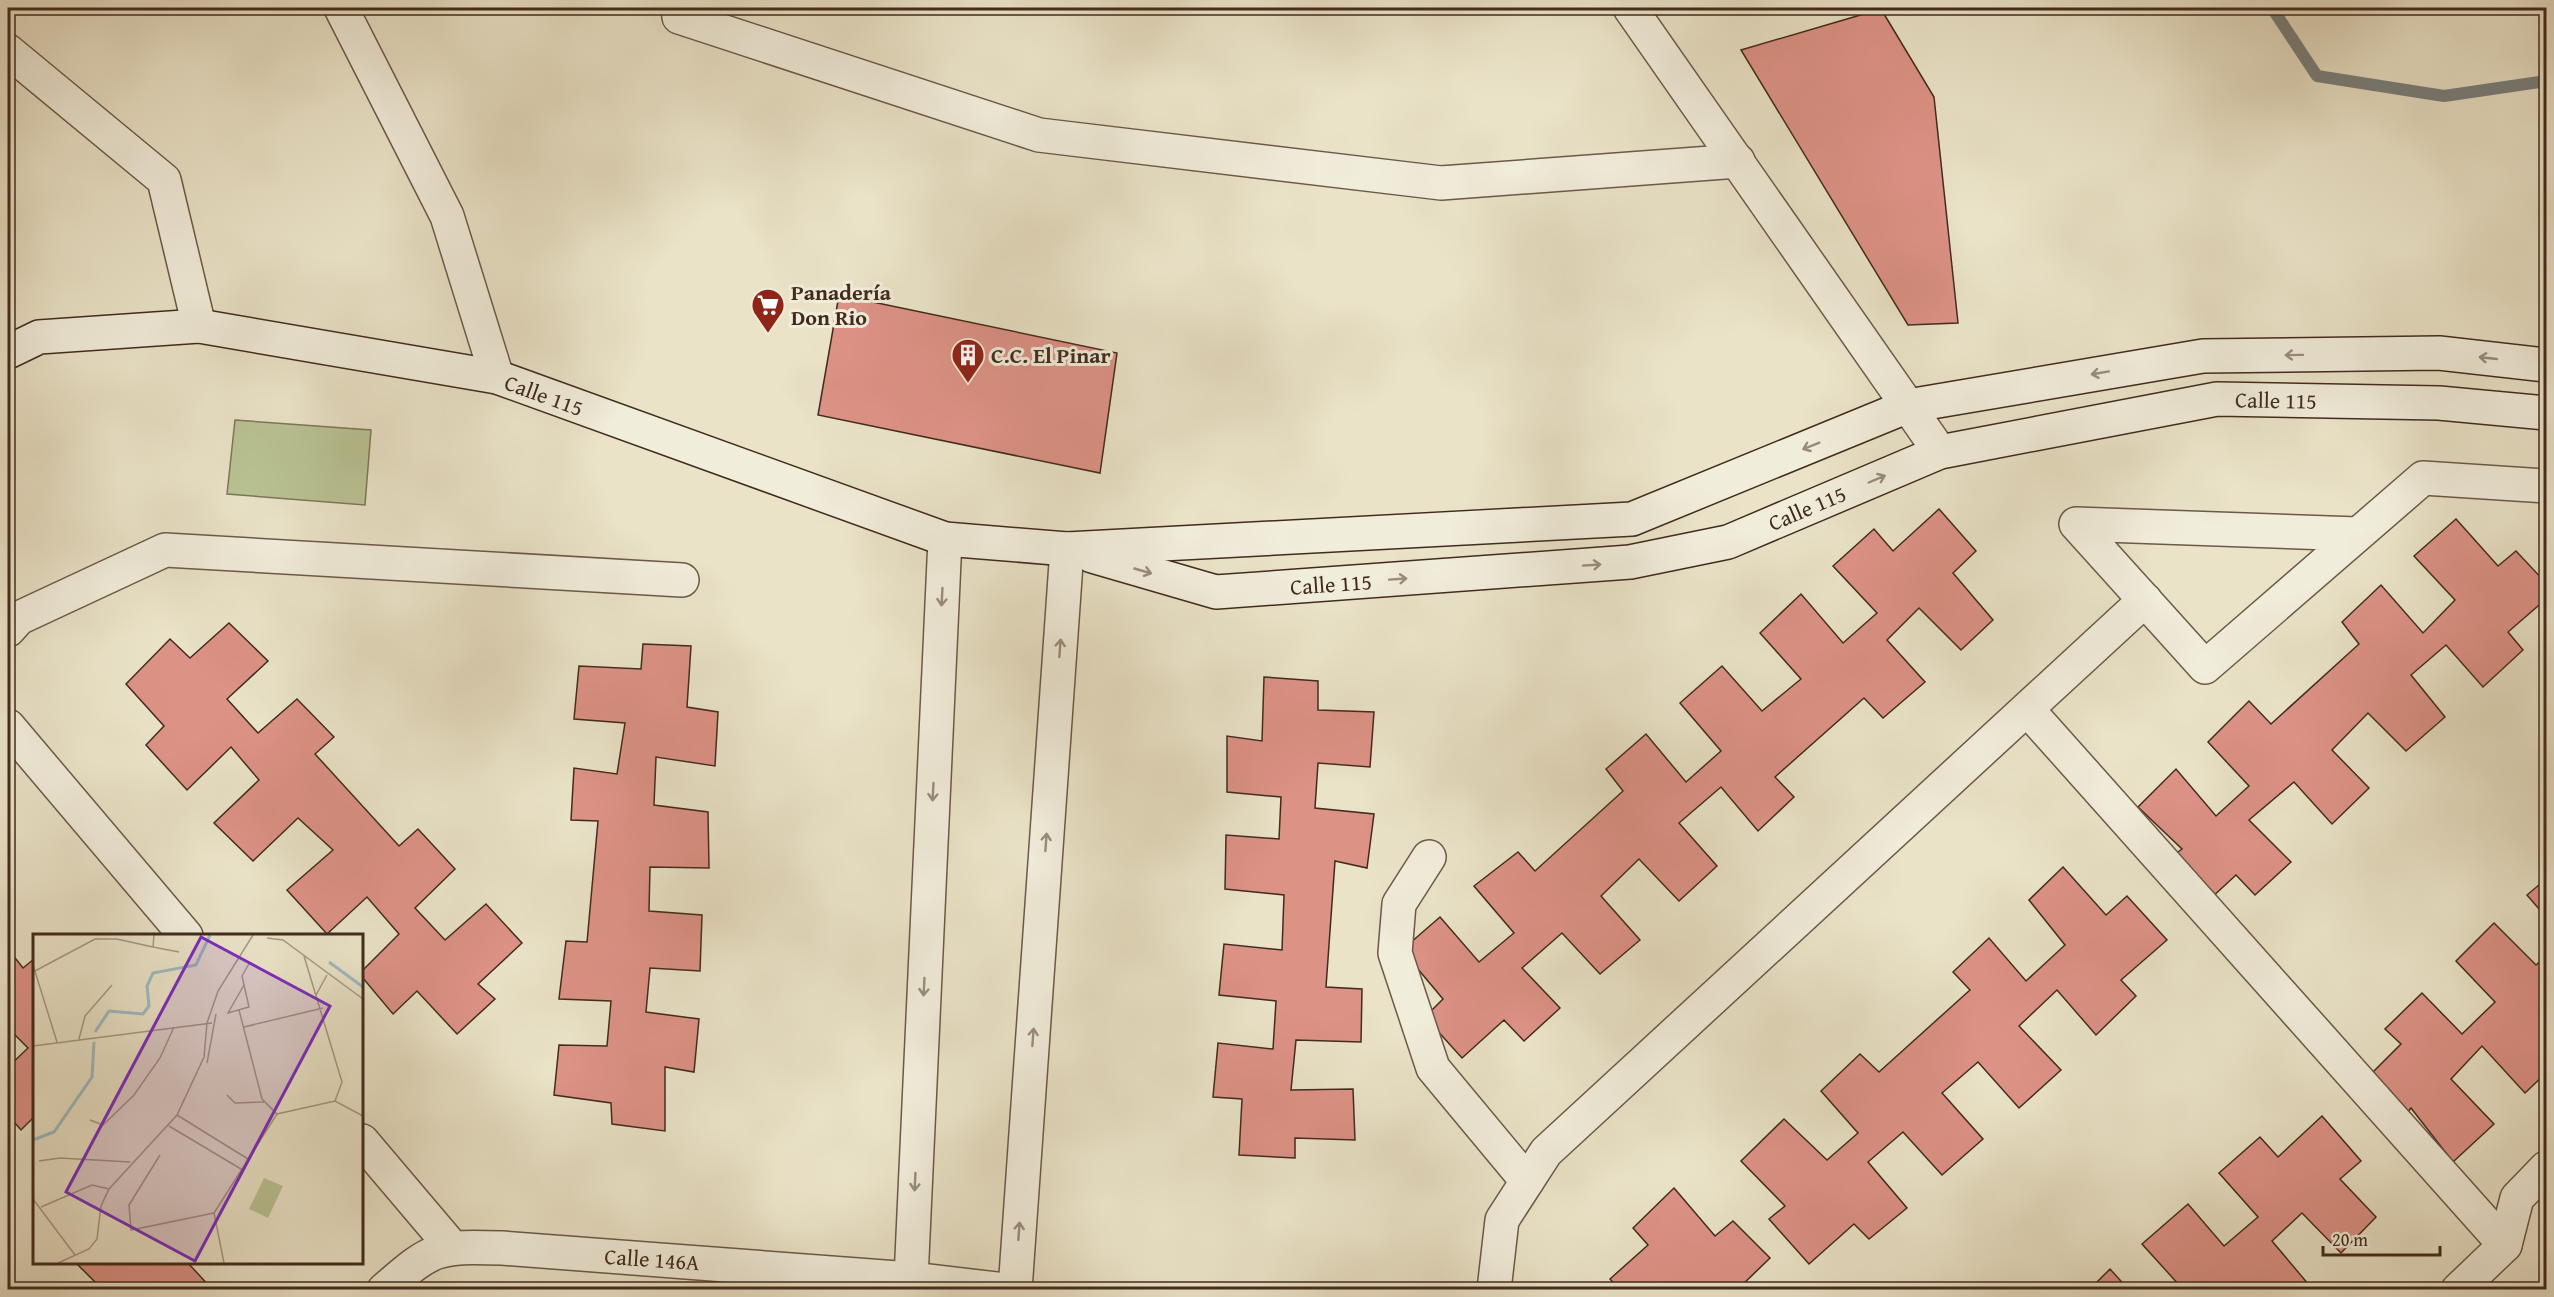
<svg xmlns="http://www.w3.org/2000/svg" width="2554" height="1297" font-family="'Gentium Book Plus',serif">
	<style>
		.green { fill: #b9c394; stroke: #7e7758; stroke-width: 1.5 }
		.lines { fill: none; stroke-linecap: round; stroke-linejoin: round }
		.stream { stroke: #79817f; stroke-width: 12 }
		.building { fill: #dd9286; stroke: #422b1d; stroke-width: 1.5 }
		.minor-casing { stroke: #6c5948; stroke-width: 36 }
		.tertiary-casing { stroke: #6c5948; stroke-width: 36 }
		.secondary-casing { stroke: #422b1d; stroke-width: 36 }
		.minor { stroke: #f1eddb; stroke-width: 33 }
		.tertiary { stroke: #f1eddb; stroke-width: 33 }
		.secondary { stroke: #f1eddb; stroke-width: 33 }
		.oneway { stroke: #9a8c7c }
		.labels { text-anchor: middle; stroke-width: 6; stroke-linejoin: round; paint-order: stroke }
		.poi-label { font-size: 22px; font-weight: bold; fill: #422b1d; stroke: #f1eddb; text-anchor: start }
		.street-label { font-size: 22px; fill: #422b1d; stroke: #f1eddb }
		.inset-river { fill: none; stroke: #9ebbc1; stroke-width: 3 }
		.inset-road { fill: none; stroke: #a79984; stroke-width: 1.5 }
		.view { fill: #7b2cbf; fill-opacity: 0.15; stroke: #7b2cbf; stroke-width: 3 }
		.inset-edge { fill: none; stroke: #422b1d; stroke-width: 3 }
	</style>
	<rect width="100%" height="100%" fill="#eae3c8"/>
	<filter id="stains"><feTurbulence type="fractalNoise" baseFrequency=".00333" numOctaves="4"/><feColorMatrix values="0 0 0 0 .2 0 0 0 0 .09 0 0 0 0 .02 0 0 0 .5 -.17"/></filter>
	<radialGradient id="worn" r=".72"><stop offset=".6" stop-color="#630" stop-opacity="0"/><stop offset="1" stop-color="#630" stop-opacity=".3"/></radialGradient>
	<path class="green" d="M235,420L371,430L365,505L227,494Z"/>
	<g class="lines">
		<path class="stream" d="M2272,8L2317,76L2444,96L2546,81"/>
	</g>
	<g class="building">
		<path d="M1881,9L1934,97L1958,323L1908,325L1741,50Z"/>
		<path d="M839,295L1117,353L1100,473L818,415Z"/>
		<path d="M1939,509L1976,551L1953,573L1993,620L1961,650L1919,608L1887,640L1925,682L1883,718L1864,698L1775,777L1794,797L1758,831L1721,787L1679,823L1717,866L1679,901L1639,859L1601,896L1640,940L1600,974L1562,933L1522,968L1560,1008L1524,1041L1504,1020L1462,1058L1425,1017L1443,999L1402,950L1440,917L1479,962L1514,933L1474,886L1518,852L1535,871L1623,791L1606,769L1646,734L1686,782L1721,751L1680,703L1722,666L1762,711L1801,679L1760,633L1801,594L1843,643L1877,613L1833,566L1874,529L1893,551Z"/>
		<path d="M2456,519L2498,566L2516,551L2546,583V599L2508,632L2523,650L2483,687L2446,645L2411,675L2445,717L2406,751L2368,713L2332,750L2369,788L2332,824L2294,782L2249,820L2291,862L2255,895L2236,875L2209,900L2171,857L2182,849L2138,807L2176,769L2216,816L2249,786L2208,742L2249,701L2271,724L2359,644L2342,622L2381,585L2423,633L2455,600L2414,556Z"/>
		<path d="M229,623L268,661L227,699L258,733L297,699L334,737L315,754L399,846L418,829L455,869L415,908L445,940L486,904L522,943L478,984L495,999L457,1034L417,991L393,1014L362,977V971L399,934L367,897L327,934L287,890L333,850L298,818L253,861L214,823L259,780L231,747L187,790L146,745L164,726L126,684L170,639L190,658Z"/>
		<path d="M643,644L691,646L687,707L718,712L715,766L656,757L654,805L708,812L709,868L650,867L649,911L702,915L700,971L650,968L646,1012L699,1019L694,1072L665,1067V1131L612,1124L611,1103L554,1095L559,1045L607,1046L611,1001L559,999L566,941L587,942L598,821L571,820L574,768L617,774L625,723L574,719L579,666L641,669Z"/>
		<path d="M1264,677L1318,681V710L1374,712L1370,767L1318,763L1315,808L1374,814L1367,868L1335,861L1326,987L1362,989L1361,1042L1296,1040L1291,1090L1353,1089L1355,1140L1295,1138V1158L1239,1155L1242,1099L1213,1097L1218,1043L1273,1049L1276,1001L1219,995L1224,944L1282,950L1284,895L1225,889L1226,835L1279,839L1281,797L1227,792V736L1262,741Z"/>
		<path d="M2063,867L2106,915L2127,896L2167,940L2121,980L2136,996L2096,1035L2057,990L2019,1026L2061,1070L2019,1108L1978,1062L1942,1093L1983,1139L1942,1175L1903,1132L1868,1162L1907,1208L1869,1239L1854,1224L1809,1264L1769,1219L1785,1206L1741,1161L1784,1119L1827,1160L1858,1133L1821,1091L1860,1054L1879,1072L1970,990L1953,972L1989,938L2026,981L2065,945L2029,900Z"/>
		<path d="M2546,879V917L2527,895Z"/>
		<path d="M2494,923L2536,965L2546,956V1035L2544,1038L2546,1040V1073L2525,1093L2482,1046L2451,1079L2494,1124L2453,1162L2411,1108L2403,1118L2367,1078L2401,1044L2385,1029L2422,993L2462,1034L2495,1002L2456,961Z"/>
		<path d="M8,949L23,968L34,959V1117L21,1130L8,1115V1067L28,1048L8,1028Z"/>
		<path d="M2322,1116L2361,1161L2340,1179L2376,1217L2341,1253L2302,1213L2272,1241L2309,1285L2305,1290H2177L2180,1286L2142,1244L2188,1204L2224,1246L2258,1217L2219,1173L2260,1137L2278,1157Z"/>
		<path d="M1674,1188L1715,1236L1733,1221L1770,1258L1737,1290H1620L1610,1279L1648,1245L1633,1228Z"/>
		<path d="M75,1262H187L213,1290H87L95,1282Z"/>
		<path d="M2110,1269L2129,1290H2089Z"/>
	</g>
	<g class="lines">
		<g class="minor-casing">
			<g id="minor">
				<path d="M341,8L447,216L497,377"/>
				<path d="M678,8L679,17L1039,135L1441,183L1738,161"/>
				<path d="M8,51L164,180L199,326"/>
				<path d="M2358,534L2076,524L2205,667L2423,478L2546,486"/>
				<path d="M8,630L19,618L165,550L682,580"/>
				<path d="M2027,709L2505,1245"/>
				<path d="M8,726L186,936"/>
				<path d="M1429,857L1399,904L1395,953L1433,1068L1527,1181"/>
				<path d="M362,1141L451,1246"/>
				<path d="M911,1279L945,539"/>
				<path d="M384,1290C433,1247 437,1246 502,1248L911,1279L1005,1290"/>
				<path d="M1015,1290L1067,549"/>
				<path d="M1494,1290L1502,1220L1546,1152L2145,600"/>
				<path d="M2458,1290L2505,1245L2517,1198L2546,1168"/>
			</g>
		</g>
		<g class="tertiary-casing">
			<path id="tertiary" d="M1630,8L1940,452"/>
		</g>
		<g class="secondary-casing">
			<g id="secondary">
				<path d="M8,352L39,337L199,326L497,377L945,539L1067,549L1632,519L1908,406L2203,356L2439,353L2546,365"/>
				<path d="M1092,556L1216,592L1630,562L1728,542L1940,452L2217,399L2439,403L2546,413"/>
			</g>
		</g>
		<use href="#minor" class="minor"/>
		<use href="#tertiary" class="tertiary"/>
		<use href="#secondary" class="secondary"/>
	</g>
	<defs><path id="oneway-shaft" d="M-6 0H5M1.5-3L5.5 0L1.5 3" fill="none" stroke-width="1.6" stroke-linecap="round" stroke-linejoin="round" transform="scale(1.5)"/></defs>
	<g class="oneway">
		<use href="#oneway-shaft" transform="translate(2294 355) rotate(179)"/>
		<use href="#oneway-shaft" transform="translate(2488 358) rotate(-174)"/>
		<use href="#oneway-shaft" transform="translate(2100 373) rotate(170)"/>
		<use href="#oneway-shaft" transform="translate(1811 446) rotate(158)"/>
		<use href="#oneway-shaft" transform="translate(1877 479) rotate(-23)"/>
		<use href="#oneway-shaft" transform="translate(1592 565) rotate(-4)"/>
		<use href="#oneway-shaft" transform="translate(1143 571) rotate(16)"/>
		<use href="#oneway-shaft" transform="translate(1398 579) rotate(-4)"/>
		<use href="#oneway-shaft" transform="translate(942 597) rotate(93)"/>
		<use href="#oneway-shaft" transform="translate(1060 648) rotate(-86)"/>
		<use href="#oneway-shaft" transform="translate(933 792) rotate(93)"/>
		<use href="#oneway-shaft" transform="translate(1046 842) rotate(-86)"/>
		<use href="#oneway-shaft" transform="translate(924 987) rotate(93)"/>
		<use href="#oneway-shaft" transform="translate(1033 1037) rotate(-86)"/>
		<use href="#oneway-shaft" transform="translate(915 1182) rotate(93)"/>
		<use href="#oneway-shaft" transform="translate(1019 1231) rotate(-86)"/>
	</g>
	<defs>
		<g id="supermarket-pin" transform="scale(1.725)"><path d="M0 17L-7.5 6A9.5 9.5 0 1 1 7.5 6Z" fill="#8f2418" stroke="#f1eddb"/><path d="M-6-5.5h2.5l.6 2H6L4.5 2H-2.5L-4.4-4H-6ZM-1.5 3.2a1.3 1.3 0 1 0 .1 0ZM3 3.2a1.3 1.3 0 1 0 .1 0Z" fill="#fff"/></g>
		<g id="building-pin" transform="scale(1.725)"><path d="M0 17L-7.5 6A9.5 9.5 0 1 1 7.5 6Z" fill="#8f2418" stroke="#f1eddb"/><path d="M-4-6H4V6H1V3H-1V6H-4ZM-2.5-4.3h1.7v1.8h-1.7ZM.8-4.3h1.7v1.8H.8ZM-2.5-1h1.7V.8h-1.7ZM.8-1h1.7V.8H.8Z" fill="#fff"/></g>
	</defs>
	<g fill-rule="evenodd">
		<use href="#supermarket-pin" x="768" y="305"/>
		<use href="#building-pin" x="968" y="355"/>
	</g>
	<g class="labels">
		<g class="poi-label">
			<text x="791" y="300">Panadería<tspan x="791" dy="25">Don Rio</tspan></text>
			<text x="991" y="363">C.C. El Pinar</text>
		</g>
		<g class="street-label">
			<text transform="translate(544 395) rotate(20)" y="8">Calle 115</text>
			<text transform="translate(2276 400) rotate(1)" y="8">Calle 115</text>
			<text transform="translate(1807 508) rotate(-23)" y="8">Calle 115</text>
			<text transform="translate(1331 584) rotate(-4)" y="8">Calle 115</text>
			<text transform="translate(652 1259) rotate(4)" y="8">Calle 146A</text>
		</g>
	</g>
	<g transform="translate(33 934)">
		<rect width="330" height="330" fill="#eae3c8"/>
		<path d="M231,244L250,252L235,284L216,275Z" fill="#b9c394"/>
		<path class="inset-river" d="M296,28L330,53M62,98L76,77L110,80L116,72L114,52L120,39L163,31L177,1M0,206L21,198L59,143L61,108"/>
		<path class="inset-road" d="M234,4L250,6L330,65M120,13L146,18M271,22L309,148L302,167M0,31L24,108M0,38L62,5H84L120,13L121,1M211,51L195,79L216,73L211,51L209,42L217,28M283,61L294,41M206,76L229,165L244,180M211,93L290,74M46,105L52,82L79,51M0,112L179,89M174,129L183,80M194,161L202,169L231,168M144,181L215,225M57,186L70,191L101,161L127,124L141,93M136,192L208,235M127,221L96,271L98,296L181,279M6,227L27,224L97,228M0,265L42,321M8,273L59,251L76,255M25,329L56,315L64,305L68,272L76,255L144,181L171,123L174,89L185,57L220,1M191,329L181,279L244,180L302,167L330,182"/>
		<path class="view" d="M168,3L297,72L162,327L33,258Z"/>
		<rect width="330" height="330" class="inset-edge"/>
	</g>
	<rect width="2554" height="1297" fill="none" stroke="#eae3c8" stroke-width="30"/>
	<rect x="9" y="9" width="2536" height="1279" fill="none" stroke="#422b1d" stroke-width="3"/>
	<rect x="15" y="15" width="2524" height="1267" fill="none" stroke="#422b1d" stroke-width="1.5"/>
	<path d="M2323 1246v9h117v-9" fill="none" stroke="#422b1d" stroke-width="3"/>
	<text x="2332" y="1246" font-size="18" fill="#422b1d" stroke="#f1eddb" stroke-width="4.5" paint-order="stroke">20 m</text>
	<rect width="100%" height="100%" filter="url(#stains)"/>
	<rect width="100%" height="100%" fill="url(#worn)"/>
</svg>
